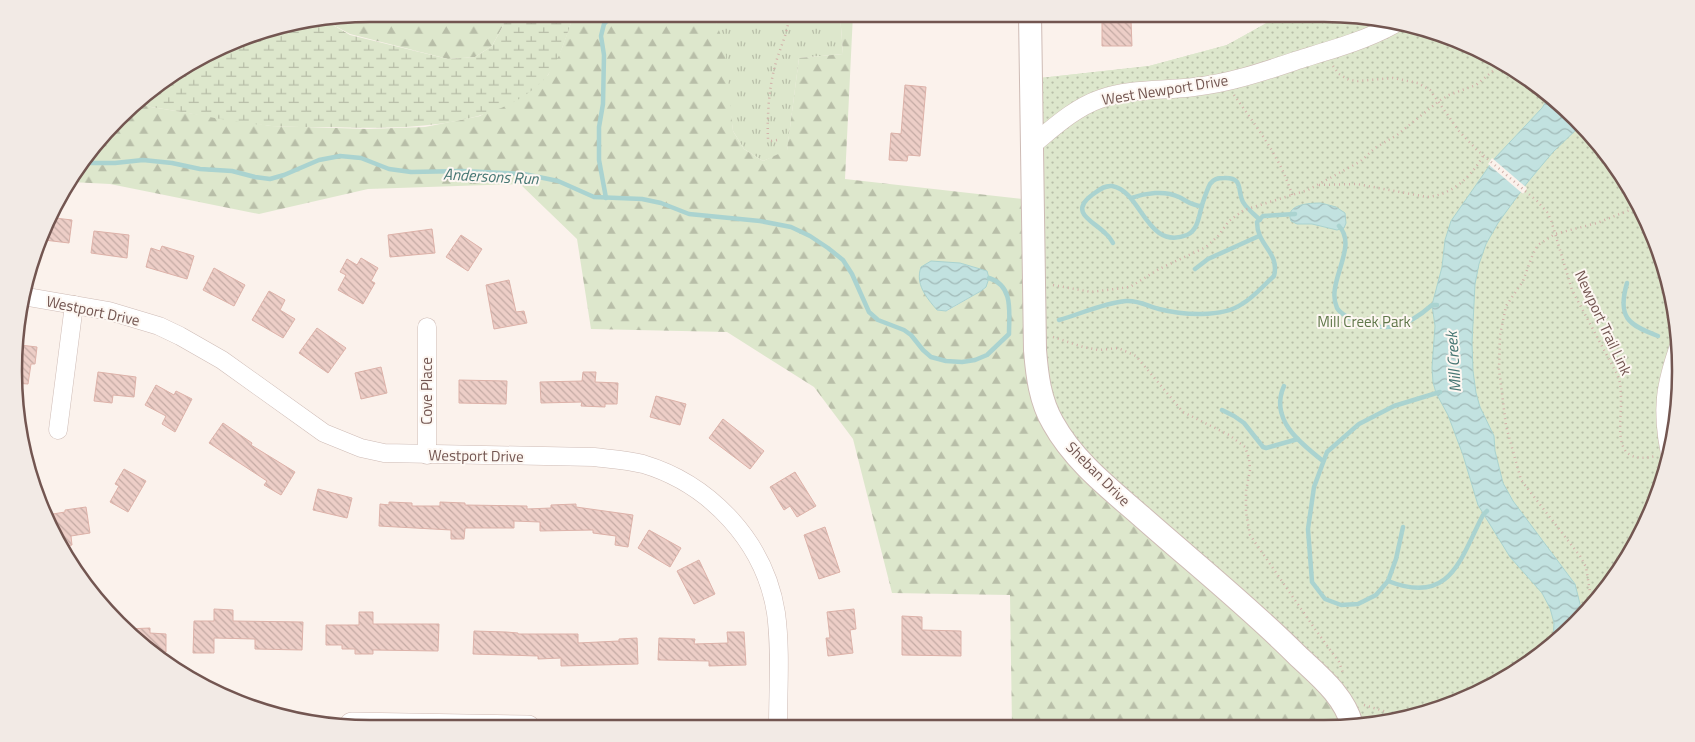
<svg xmlns="http://www.w3.org/2000/svg" width="1695" height="742" font-family="'Titillium Web',sans-serif">
	<style>
		.grass { fill: url(#grass-tufts) }
		.forest { fill: url(#forest-firs); fill-rule: evenodd }
		.wetland { fill: url(#wetland-marsh) }
		.park { fill: url(#park-dots) }
		.water { fill: url(#water-waves); stroke: #aad3d0 }
		.pier { fill: #fbf2ec }
		.lines { fill: none; stroke-linecap: round; stroke-linejoin: round }
		.stream { stroke: #aad3d0; stroke-width: 4.5 }
		.building { fill: url(#building-back-hatch); stroke: #ddb2a9 }
		.minor-casing { stroke: #cebbb5; stroke-width: 19 }
		.tertiary-casing { stroke: #cebbb5; stroke-width: 24 }
		.secondary-casing { stroke: #d0bab3; stroke-width: 26 }
		.path { stroke: #d2b1aa; stroke-width: 2.5; stroke-dasharray: 1 4; stroke-linecap: butt }
		.minor { stroke: #fff; stroke-width: 18 }
		.tertiary { stroke: #fff; stroke-width: 22 }
		.secondary { stroke: #fff; stroke-width: 25 }
		.labels { text-anchor: middle; stroke-width: 4; stroke-linejoin: round; paint-order: stroke }
		.street-label { font-size: 15px; fill: #735651; stroke: #fdf7f2 }
		.park-label { font-size: 15px; fill: #61784b; stroke: #fdf7f2 }
		.water-label { font-size: 16px; font-style: italic; fill: #467673; stroke: #fdf7f2 }
		.rim { fill: none; stroke: #735651; stroke-width: 2.5 }
	</style>
	<defs>
		<pattern id="grass-tufts" width="24" height="20" patternUnits="userSpaceOnUse" patternTransform="scale(1.25)"><rect width="24" height="20" fill="#dde7cc"/><path d="M3 7l-1-3M5 7V3M7 7l1-3M15 17l-1-3M17 17v-4M19 17l1-3" fill="none" stroke="#b8bea8"/></pattern>
		<pattern id="forest-firs" width="22" height="20" patternUnits="userSpaceOnUse" patternTransform="scale(1.25)"><rect width="22" height="20" fill="#dde7cc"/><path d="M5 1l3.5 6h-7zM16 11l3.5 6h-7z" fill="#b8bea8"/></pattern>
		<pattern id="wetland-marsh" width="20" height="14" patternUnits="userSpaceOnUse" patternTransform="scale(1.25)"><rect width="20" height="14" fill="#dde7cc"/><path d="M1 5h8M5 5V1M11 12h8M15 12V8" fill="none" stroke="#b8bea8"/></pattern>
		<pattern id="park-dots" width="8" height="8" patternUnits="userSpaceOnUse" patternTransform="scale(1.25)"><rect width="8" height="8" fill="#dde7cc"/><path d="M2 2h.1M6 6h.1" fill="none" stroke="#b8bea8" stroke-width="1.8" stroke-linecap="round"/></pattern>
		<pattern id="water-waves" width="16" height="10" patternUnits="userSpaceOnUse" patternTransform="scale(1.25)"><rect width="16" height="10" fill="#c2e2e0"/><path d="M0 5q4-4 8 0t8 0" fill="none" stroke="#a2bab8"/></pattern>
		<pattern id="building-back-hatch" width="6" height="6" patternUnits="userSpaceOnUse" patternTransform="scale(1.25)"><rect width="6" height="6" fill="#edcec7"/><path d="M-1 5l2 2M0 0l6 6M5-1l2 2" fill="none" stroke="#c4aaa4"/></pattern>
	</defs>
	<rect width="100%" height="100%" fill="#fbf2ec"/>
	<path class="grass" d="M710,14H840L843,54L799,58L787,151L763,161L744,149L733,131L728,92L716,22Z"/>
	<g class="forest">
		<path d="M371,14H506L503,26L492,46L475,57L448,59L350,34L326,21Z"/>
		<path d="M573,14H710L716,22L725,47L733,131L744,149L763,161L787,150L799,58L843,54L840,14H853L845,179L1032,200L1031,79L1149,66L1227,45L1283,14H1324L1439,33L1503,62L1542,654L1461,701L1371,725L1012,726L1010,595L892,593L853,439L814,387L727,332L591,329L577,239L520,184L368,189L259,214L110,184L71,182L136,102L151,107L271,126L368,129L425,127L480,116L548,75L562,48L573,17ZM960,263L987,271L981,291L947,311L937,310Z"/>
	</g>
	<path class="wetland" d="M506,14H573V17C567,34 559,62 547,76C500,131 395,129 328,127C309,127 290,127 271,126C232,122 190,113 151,107L136,102L193,61L256,33L326,21L350,35L448,59L475,57L492,46L503,26Z"/>
	<path class="park" d="M1283,14H1324L1439,33L1503,62L1560,103L1608,154L1645,213L1669,279L1680,348L1678,418L1662,486L1621,570L1542,654L1461,701L1371,725H1352L1348,712L1091,472L1046,409L1031,79L1149,66L1227,45Z"/>
	<g class="water">
		<path d="M1550,95L1560,103L1581,125L1553,152L1527,183L1498,223L1486,244L1479,264L1475,284L1472,343L1473,371L1476,393L1480,407L1494,436L1495,451L1503,483L1513,501L1575,584L1582,612L1553,642L1554,623L1550,608L1542,593L1510,557L1478,505L1463,455L1448,415L1436,393L1433,382L1432,368L1435,326L1432,305L1442,267L1445,240L1451,221L1494,159L1542,108Z"/>
		<path d="M1321,203L1336,207L1345,213L1346,223L1344,228L1337,230L1312,224H1297L1291,221C1284,204 1310,203 1321,203Z"/>
		<path d="M931,261L960,263L987,271L989,278L986,287L981,291L946,311L937,310C926,297 915,284 921,267Z"/>
	</g>
	<path class="pier" d="M1492,158L1527,188L1523,194L1488,164Z"/>
	<g class="lines">
		<g class="stream">
			<path d="M86,163H115L143,160L172,163L200,169L232,171L255,177L270,179L284,175L319,160L340,156L361,158L389,169L411,172L462,171L524,174L558,181L594,197L642,199L661,203L689,214L760,221L791,227L810,236L828,248L843,260L852,274L869,312L878,320L904,330L911,335L923,350L931,357L946,361L962,362L975,360L987,355L1009,334C1009,312 1014,286 989,278"/>
			<path d="M606,198L599,160V127L603,104L604,55L601,36L604,24L614,14"/>
			<path d="M1131,198C1145,193 1165,190 1179,197C1187,201 1192,206 1202,206"/>
			<path d="M1339,226C1359,247 1325,283 1337,308C1340,314 1349,318 1355,321C1388,333 1407,327 1432,305H1437"/>
			<path d="M1113,243C1111,240 1109,236 1106,234C1094,221 1068,213 1092,195C1098,191 1104,185 1112,186C1142,191 1146,251 1187,235C1199,230 1199,213 1203,202C1205,196 1207,190 1210,184C1214,179 1217,178 1224,178C1244,177 1237,191 1243,202C1247,209 1254,214 1260,220"/>
			<path d="M1195,269L1208,259L1259,236"/>
			<path d="M1627,283C1617,317 1628,325 1658,336"/>
			<path d="M1059,320C1081,314 1103,303 1126,301C1139,300 1147,306 1159,309C1182,315 1222,318 1242,304C1253,298 1265,284 1274,276C1280,252 1257,246 1257,222L1263,216L1295,214"/>
			<path d="M1284,386C1269,419 1300,443 1323,461"/>
			<path d="M1222,410L1234,416L1244,423L1263,447L1266,448L1298,439"/>
			<path d="M1403,527L1396,559L1388,581L1376,595L1358,604L1341,605L1325,599L1312,582L1308,529L1314,487L1327,452L1359,424L1394,406L1440,392"/>
			<path d="M1388,581C1451,606 1460,559 1483,515L1487,511"/>
		</g>
	</g>
	<g class="building">
		<path d="M1102,14H1128V21H1131L1132,46H1102Z"/>
		<path d="M905,85L926,87L920,156L908,155L907,161L889,160L891,133L901,134Z"/>
		<path d="M55,218L72,220L69,243L44,240L49,226H54Z"/>
		<path d="M432,229L435,253L390,257L388,235Z"/>
		<path d="M94,231L129,235L127,258L91,253Z"/>
		<path d="M461,235L482,249L468,271L446,257Z"/>
		<path d="M162,246L194,256L187,279L146,267L151,248L160,251Z"/>
		<path d="M361,258L378,268L371,281L375,283L363,304L338,290L346,275L340,272L347,259L357,265Z"/>
		<path d="M214,268L245,285L234,306L203,290Z"/>
		<path d="M509,280L516,312L524,311L527,323L494,329L486,285Z"/>
		<path d="M269,291L285,300L280,310L295,319L283,338L252,320Z"/>
		<path d="M317,328L346,348L328,373L299,353Z"/>
		<path d="M20,345L37,347L35,364H31L28,384L15,383V357L19,358Z"/>
		<path d="M381,367L387,393L361,399L355,373Z"/>
		<path d="M98,372L136,377L134,397L113,395L112,403L94,401Z"/>
		<path d="M583,372H596L595,382L618,383L617,404H605V407L581,406L582,402L541,403L540,382L582,381Z"/>
		<path d="M459,380L507,381L506,404L459,403Z"/>
		<path d="M156,385L174,395L176,391L192,399L175,432L162,424L166,416L145,405Z"/>
		<path d="M656,396L686,404L680,425L650,417Z"/>
		<path d="M723,419L764,451L750,469L709,438Z"/>
		<path d="M223,423L252,443L251,445L295,472L281,495L264,485L267,481L209,443Z"/>
		<path d="M124,469L146,481L128,512L110,502L119,486L115,484Z"/>
		<path d="M795,472L816,506L797,517L790,506L784,510L770,487Z"/>
		<path d="M318,489L352,498L347,518L313,510Z"/>
		<path d="M389,502L412,503V506H440V502L465,503V505L527,506V509L551,508V505L576,504V507L633,515L628,547L615,545L616,536L593,533V530L540,531V522L514,521V528H465L464,539H451V530L379,526L380,504L389,505Z"/>
		<path d="M86,507L90,533L71,536L72,545L61,547L56,535L53,514L65,512V510Z"/>
		<path d="M825,527L840,572L819,579L804,535Z"/>
		<path d="M649,530L681,548L670,567L638,548Z"/>
		<path d="M699,560L715,594L694,604L677,571Z"/>
		<path d="M214,609L233,610V621L303,622L302,650L255,649V639L214,638V653H193L194,621H214Z"/>
		<path d="M854,609L856,629L850,630L853,653L828,656L826,638H830L827,612Z"/>
		<path d="M359,612H373V624H439L438,651L373,650V654H355V649H342V645H326V625H359Z"/>
		<path d="M902,616L922,617V630L961,631V656L902,655Z"/>
		<path d="M150,628V633L166,634V652H151L126,629Z"/>
		<path d="M474,631L506,632L518,633V634H578V643L619,641V639L637,638L638,664L561,666V658L538,659V656L473,654Z"/>
		<path d="M727,632H744L746,665L709,666V661L658,660L659,638L695,639L694,644L728,643Z"/>
	</g>
	<g class="lines">
		<g class="minor-casing">
			<g id="minor">
				<path d="M1031,146C1052,129 1074,108 1100,99C1130,88 1163,91 1194,87C1232,83 1268,70 1304,58C1334,49 1366,40 1393,25"/>
				<path d="M22,296L109,311L159,326L180,336L222,360L324,433L361,448L384,453L594,457C610,459 627,460 643,464C710,484 765,542 776,613C781,650 778,689 778,727"/>
				<path d="M58,430L74,305"/>
				<path d="M1670,454C1661,409 1665,385 1680,343"/>
				<path d="M427,455V327"/>
			</g>
		</g>
		<g class="tertiary-casing">
			<path id="tertiary" d="M1030,14L1035,350C1037,375 1040,401 1053,423C1074,461 1109,488 1141,516C1193,562 1248,606 1297,655C1318,675 1344,695 1352,725"/>
		</g>
		<g class="secondary-casing">
			<path id="secondary" d="M352,725L528,728"/>
		</g>
		<g class="path">
			<path d="M1333,66L1339,74L1349,80L1358,81L1393,78L1418,83L1430,90L1459,131L1476,149L1537,201L1547,212L1551,220L1572,290L1619,378C1621,387 1621,396 1621,405C1620,433 1614,466 1656,456"/>
			<path d="M1234,95C1256,126 1281,158 1292,195"/>
			<path d="M777,140L771,141L768,139C767,117 769,87 775,66C779,49 789,32 789,14"/>
			<path d="M1319,185L1357,184L1427,197C1452,195 1471,177 1483,156"/>
			<path d="M1053,285L1091,292L1130,287L1159,269L1206,247L1218,236L1229,221L1244,210L1308,190L1361,161L1375,148L1397,135L1439,101L1449,95L1476,85L1504,62"/>
			<path d="M1053,337L1083,347L1099,350L1118,348L1136,356L1183,412L1229,435L1245,447L1249,458L1250,470L1246,491V512L1250,535L1315,629L1339,662L1343,673"/>
			<path d="M1594,599L1590,592L1586,567L1580,556L1521,480L1506,426L1499,369L1500,335L1506,306L1523,281L1533,254L1538,245L1555,234L1597,223L1640,206"/>
			<path d="M1364,705L1387,712"/>
		</g>
		<use href="#minor" class="minor"/>
		<use href="#tertiary" class="tertiary"/>
		<use href="#secondary" class="secondary"/>
	</g>
	<g class="labels">
		<g class="street-label">
			<text transform="translate(1165 90) rotate(-9)" y="5">West Newport Drive</text>
			<text transform="translate(93 311) rotate(12)" y="5">Westport Drive</text>
			<text transform="translate(1603 323) rotate(65)" y="5">Newport Trail Link</text>
			<text transform="translate(427 391) rotate(-90)" y="5">Cove Place</text>
			<text transform="translate(476 456) rotate(1)" y="5">Westport Drive</text>
			<text transform="translate(1098 474) rotate(45)" y="5">Sheban Drive</text>
		</g>
		<g class="park-label">
			<text x="1364" y="327">Mill Creek Park</text>
		</g>
		<g class="water-label">
			<text transform="translate(491 176) rotate(3)" y="6">Andersons Run</text>
			<text transform="translate(1453 362) rotate(-94)" y="6">Mill Creek</text>
		</g>
	</g>
	<path d="M0 0H1695V742H0ZM370 22H1324A348 348 0 0 1 1672 370V372A348 348 0 0 1 1324 720H370A348 348 0 0 1 22 372V370A348 348 0 0 1 370 22Z" fill="#f2eae5" fill-rule="evenodd"/>
	<path class="rim" d="M370 22H1324A348 348 0 0 1 1672 370V372A348 348 0 0 1 1324 720H370A348 348 0 0 1 22 372V370A348 348 0 0 1 370 22Z"/>
</svg>
